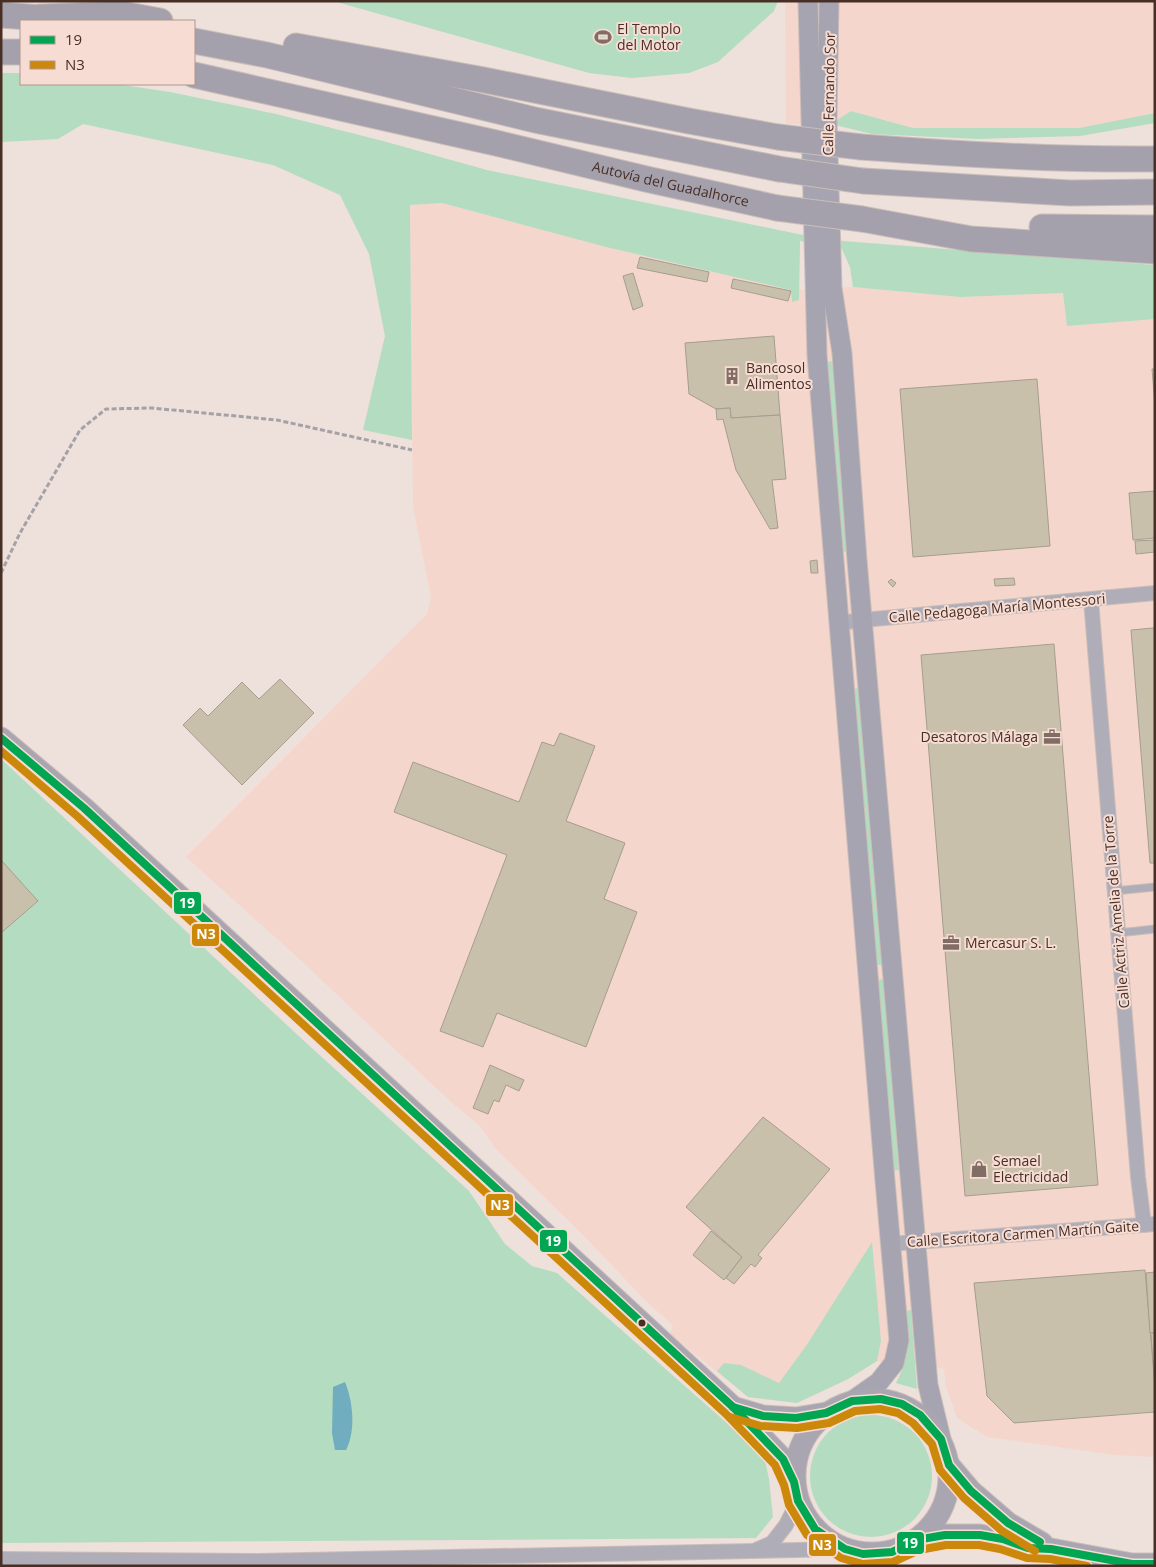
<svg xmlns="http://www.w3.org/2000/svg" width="1156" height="1567" font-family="'Open Sans',sans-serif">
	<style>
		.built { fill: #f5d6cc }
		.green { fill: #b3dcc1 }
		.water { fill: #70adbe }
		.building { fill: #c9c0ac; stroke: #a59d8f }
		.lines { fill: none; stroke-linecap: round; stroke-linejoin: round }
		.lane-casing { stroke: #cbbdb8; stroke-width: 9 }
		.street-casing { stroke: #cbbdb8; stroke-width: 16 }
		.secondary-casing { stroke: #cbbdb8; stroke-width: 21 }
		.primary-casing { stroke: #cbbdb8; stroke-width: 23 }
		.highway-casing { stroke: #cbbdb8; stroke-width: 27 }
		.path { stroke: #a5a1a5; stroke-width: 3; stroke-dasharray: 5 2.5; stroke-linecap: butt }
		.lane { stroke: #afaeb8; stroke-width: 7 }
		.street { stroke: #afaeb8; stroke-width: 14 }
		.secondary { stroke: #a5a4b0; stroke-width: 19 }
		.primary { stroke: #a9a6b1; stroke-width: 21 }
		.highway { stroke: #a4a1ad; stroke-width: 25 }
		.highway-bridge-casing { stroke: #cbbdb8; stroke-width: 27; stroke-linecap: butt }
		.highway-bridge { stroke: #a4a1ad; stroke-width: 25 }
		.bus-1-casing { stroke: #f6dcd3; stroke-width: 11 }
		.bus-2-casing { stroke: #f6dcd3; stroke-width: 11 }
		.bus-1 { stroke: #00a651; stroke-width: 8 }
		.bus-2 { stroke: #cb880a; stroke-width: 8 }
		.bus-dot { fill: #482f26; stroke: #f6dcd3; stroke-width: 2 }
		.labels { text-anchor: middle; stroke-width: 4; stroke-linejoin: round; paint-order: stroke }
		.poi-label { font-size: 14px; fill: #482f26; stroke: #f6dcd3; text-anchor: start }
		.street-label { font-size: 14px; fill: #482f26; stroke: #f6dcd3 }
		.line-badge { stroke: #f6dcd3; stroke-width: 2 }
		.badge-label { font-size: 14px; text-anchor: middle; font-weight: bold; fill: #fff }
	</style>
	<rect width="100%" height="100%" fill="#eee0db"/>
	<g class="built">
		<path d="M785,1H1155V113L1079,128H913L851,111L831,124H786Z"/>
		<path d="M442,203L606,247L791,290L853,287L960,297L1063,293L1067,326L1155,319V1457L1115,1455L987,1437L957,1418L946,1387L944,1369L877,1361L848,1379L797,1403L748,1397L670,1334L673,1325L647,1302L586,1238L495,1148L480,1126L451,1102L295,955L186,857L427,614L431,597L413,507L410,205Z"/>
	</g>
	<g class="green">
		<path d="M333,1H778L774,11L718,62L689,73L632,78L589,73Z"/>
		<path d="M1,73H21V84H116L170,92L276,114L383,141L487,170L798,234L843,241L1155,265V319L1067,326L1063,293L960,297L853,287L850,267L841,247L800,241L799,300L792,302L791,290L606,247L442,203L410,205L412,440L363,430L385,336L369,254L340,195L273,165L83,124L58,139L1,142Z"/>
		<path d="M851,111L913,128H1079L1155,113V123L1080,136L977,139L872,134L831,124Z"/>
		<path d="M833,361L848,551L842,552L827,362Z"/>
		<path d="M859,688L882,965H876L853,689Z"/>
		<path d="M1,759L303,1040L469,1191L505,1244L532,1266L557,1273L764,1456L769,1479L773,1517L756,1538L1,1543V933L38,901L1,860Z"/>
		<path d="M884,979L899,1170L892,1171L876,980Z"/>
		<path d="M872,1242L881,1341L877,1361L848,1379L797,1403L748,1397L717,1371L724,1363L741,1365L779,1383L806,1346Z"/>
		<path d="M911,1310L917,1389L896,1383C911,1355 907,1341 905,1311Z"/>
		<circle cx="871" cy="1476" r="61"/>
	</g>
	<path class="water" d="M345,1382C353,1402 356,1430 346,1450H335L332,1433L333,1387Z"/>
	<g class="building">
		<path d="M640,257L709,272L707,282L637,268Z"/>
		<path d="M633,273L643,306L633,310L623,276Z"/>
		<path d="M733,279L791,291L788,301L731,288Z"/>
		<path d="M774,336L780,415L731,418L730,408L716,409L689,394L685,343Z"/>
		<path d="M1152,369H1155V405Z"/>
		<path d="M1037,379L1050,546L913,557L900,389Z"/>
		<path d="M730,408L731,418L780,415L786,479L772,480L778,528L770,529L736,470L723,419L717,420L716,409Z"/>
		<path d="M1155,491V538L1133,540L1129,493Z"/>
		<path d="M1155,540V552L1136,554L1135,541Z"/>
		<path d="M817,560L818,573H811L810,561Z"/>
		<path d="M1014,578L1015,585L995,586L994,579Z"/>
		<path d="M891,579L896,583L893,587L888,582Z"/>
		<path d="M1153,628H1155V863H1150L1131,630Z"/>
		<path d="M1054,644L1098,1185L965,1196L921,655Z"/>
		<path d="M280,679L314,713L242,785L183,725L200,708L208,716L242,682L259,699Z"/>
		<path d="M560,733L595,746L566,821L625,843L604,899L637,912L586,1047L497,1013L483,1047L440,1031L507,855L394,812L413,762L519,802L542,742L554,746Z"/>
		<path d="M1,860L38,901L1,933Z"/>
		<path d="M490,1065L524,1080L519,1091L506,1085L499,1102L494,1100L488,1114L473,1108Z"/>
		<path d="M763,1117L830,1169L758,1255L762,1258L755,1267L751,1264L734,1284L726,1278L742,1257L686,1207Z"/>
		<path d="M711,1231L742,1257L724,1280L693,1255Z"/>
		<path d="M1145,1270L1155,1386V1412L1014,1423L987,1396L974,1283Z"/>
		<path d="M1155,1272V1333H1150L1146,1273Z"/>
		<path d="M1150,1333H1155V1386L1151,1335Z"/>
	</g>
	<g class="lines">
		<g class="lane-casing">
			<g id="lane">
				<path d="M1114,891L1155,887"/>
				<path d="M1118,933L1155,929"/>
			</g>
		</g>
		<g class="street-casing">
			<g id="street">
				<path d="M1091,600L1138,1177L1144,1225"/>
				<path d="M839,623L863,620L1155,593"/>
				<path d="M890,1244L1155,1224"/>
				<path d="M756,1550L772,1543L786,1525L798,1501"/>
				<path d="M1,1559L257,1561L845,1549"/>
			</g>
		</g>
		<g class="secondary-casing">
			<g id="secondary">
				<path d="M808,1L817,355L885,1181L899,1340L894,1363L879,1382L852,1401"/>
				<path d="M829,1L827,121L832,288L842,353L857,560L928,1385L941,1439"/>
			</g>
		</g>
		<g class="primary-casing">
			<g id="primary">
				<path d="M1,738L84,808L733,1407L783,1459L794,1482"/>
				<circle cx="872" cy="1476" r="77"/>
				<path d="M736,1408L763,1416L796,1418L826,1413"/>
				<path d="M949,1465L971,1491L1008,1523L1042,1543"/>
				<path d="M916,1540L945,1535H980L1003,1539L1028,1548L1051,1549L1132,1564H1155"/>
			</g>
		</g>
		<g class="highway-casing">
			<g id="highway">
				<path d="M1,15L57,19"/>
				<path d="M40,17L122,14L160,21"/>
				<path d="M194,41L267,55L535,120L779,169"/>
				<path d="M296,46L484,80L689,121L778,137"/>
				<path d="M1,52H21"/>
				<path id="s1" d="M194,75L496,143L646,179L777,208"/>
				<path d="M861,147C959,154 1056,160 1155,159"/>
				<path d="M863,181L1070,193L1155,192"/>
				<path d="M862,219L971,239L1155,251"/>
				<path d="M1042,227L1155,228"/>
			</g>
		</g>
		<path class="path" d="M1,573L20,533L80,430L106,409L152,408L277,420L412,450"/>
		<use href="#lane" class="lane"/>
		<use href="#street" class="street"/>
		<use href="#secondary" class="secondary"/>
		<use href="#primary" class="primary"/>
		<use href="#highway" class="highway"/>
		<g class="highway-bridge-casing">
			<g id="highway-bridge">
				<path d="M778,137L861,147"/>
				<path d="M779,169L863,181"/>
				<path d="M777,208L862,219"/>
			</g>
		</g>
		<use href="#highway-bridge" class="highway-bridge"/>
		<g class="bus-1-casing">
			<g id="bus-1">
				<path d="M1,738L84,808L733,1407L783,1459L794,1482L798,1501L815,1529L845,1549L863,1554L892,1552L916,1540L945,1535H980L1003,1539L1028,1548L1051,1549L1132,1564H1155"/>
				<path d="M733,1407L763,1416L796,1418L826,1413L852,1401L881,1399L902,1404L920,1415L941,1439L949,1465L971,1491L1008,1523L1040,1542"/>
			</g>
		</g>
		<g class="bus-2-casing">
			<g id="bus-2">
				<path d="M1,751L77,816L726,1414L775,1465L784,1485L789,1505L807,1535L841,1558L863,1564L893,1562L919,1550L946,1545H979L1000,1549L1027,1558L1050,1559L1087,1566"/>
				<path d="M730,1417L761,1426L797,1428L829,1423L855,1411L880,1409L898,1413L913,1423L932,1444L940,1470L964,1498L1002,1531L1035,1551"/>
			</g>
		</g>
		<use href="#bus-1" class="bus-1"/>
		<use href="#bus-2" class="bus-2"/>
	</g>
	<defs>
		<g id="stadium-bare" transform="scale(1.35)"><path d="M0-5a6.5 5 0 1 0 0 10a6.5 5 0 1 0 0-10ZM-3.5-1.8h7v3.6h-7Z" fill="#826d65" stroke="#f6dcd3" stroke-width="2.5" paint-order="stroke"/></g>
		<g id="building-bare" transform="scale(1.35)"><path d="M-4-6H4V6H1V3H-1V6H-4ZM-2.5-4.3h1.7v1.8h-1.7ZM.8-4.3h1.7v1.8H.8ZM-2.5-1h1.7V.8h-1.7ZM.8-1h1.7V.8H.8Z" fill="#826d65" stroke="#f6dcd3" stroke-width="2.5" paint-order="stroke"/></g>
		<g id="office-bare" transform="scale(1.35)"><path d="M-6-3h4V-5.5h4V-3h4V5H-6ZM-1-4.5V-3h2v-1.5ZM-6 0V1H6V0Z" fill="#826d65" stroke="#f6dcd3" stroke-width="2.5" paint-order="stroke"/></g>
		<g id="shop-bare" transform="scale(1.35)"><path d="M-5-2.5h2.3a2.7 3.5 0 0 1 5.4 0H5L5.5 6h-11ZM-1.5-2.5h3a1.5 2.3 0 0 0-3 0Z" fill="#826d65" stroke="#f6dcd3" stroke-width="2.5" paint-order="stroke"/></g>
	</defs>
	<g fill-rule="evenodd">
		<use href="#stadium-bare" x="603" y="37"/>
		<use href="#building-bare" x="732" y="376"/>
		<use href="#office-bare" x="1052" y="737"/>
		<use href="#office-bare" x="951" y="943"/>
		<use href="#shop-bare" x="979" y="1169"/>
	</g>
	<circle class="bus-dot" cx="642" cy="1323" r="4.5"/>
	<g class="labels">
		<g class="poi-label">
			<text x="617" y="34">El Templo<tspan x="617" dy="16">del Motor</tspan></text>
			<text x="746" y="373">Bancosol<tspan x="746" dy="16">Alimentos</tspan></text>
			<text x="1038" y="742" text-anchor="end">Desatoros Málaga</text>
			<text x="965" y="948">Mercasur S. L.</text>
			<text x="993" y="1166">Semael<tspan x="993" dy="16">Electricidad</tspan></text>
		</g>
		<g class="street-label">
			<text transform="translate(829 94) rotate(-89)" y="5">Calle Fernando Sor</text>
			<text dy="5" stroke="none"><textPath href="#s1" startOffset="489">Autovía del Guadalhorce</textPath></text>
			<text transform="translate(997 608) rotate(-5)" y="5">Calle Pedagoga María Montessori</text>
			<text transform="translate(1116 912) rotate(-95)" y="5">Calle Actriz Amelia de la Torre</text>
			<text transform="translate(1023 1234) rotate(-4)" y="5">Calle Escritora Carmen Martín Gaite</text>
		</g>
	</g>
	<g class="line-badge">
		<rect x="173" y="891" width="29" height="24" rx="5" fill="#00a651"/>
		<rect x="191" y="923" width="29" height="24" rx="5" fill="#cb880a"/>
		<rect x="485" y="1193" width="29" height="24" rx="5" fill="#cb880a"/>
		<rect x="539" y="1229" width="29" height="24" rx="5" fill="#00a651"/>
		<rect x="896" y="1531" width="29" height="24" rx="5" fill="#00a651"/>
		<rect x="808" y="1533" width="29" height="24" rx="5" fill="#cb880a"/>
	</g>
	<g class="badge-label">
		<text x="187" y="908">19</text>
		<text x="206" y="939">N3</text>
		<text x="500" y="1210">N3</text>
		<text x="553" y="1246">19</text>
		<text x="910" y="1548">19</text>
		<text x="822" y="1550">N3</text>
	</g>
	<rect width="1156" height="1567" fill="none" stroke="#482f26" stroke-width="5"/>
	<rect x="20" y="20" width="175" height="65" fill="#f6dcd3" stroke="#b0978e"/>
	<rect x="30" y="36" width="25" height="8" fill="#00a651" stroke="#b0978e"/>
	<text x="65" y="45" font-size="15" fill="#482f26">19</text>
	<rect x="30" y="61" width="25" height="8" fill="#cb880a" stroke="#b0978e"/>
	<text x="65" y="70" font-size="15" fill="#482f26">N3</text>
</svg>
